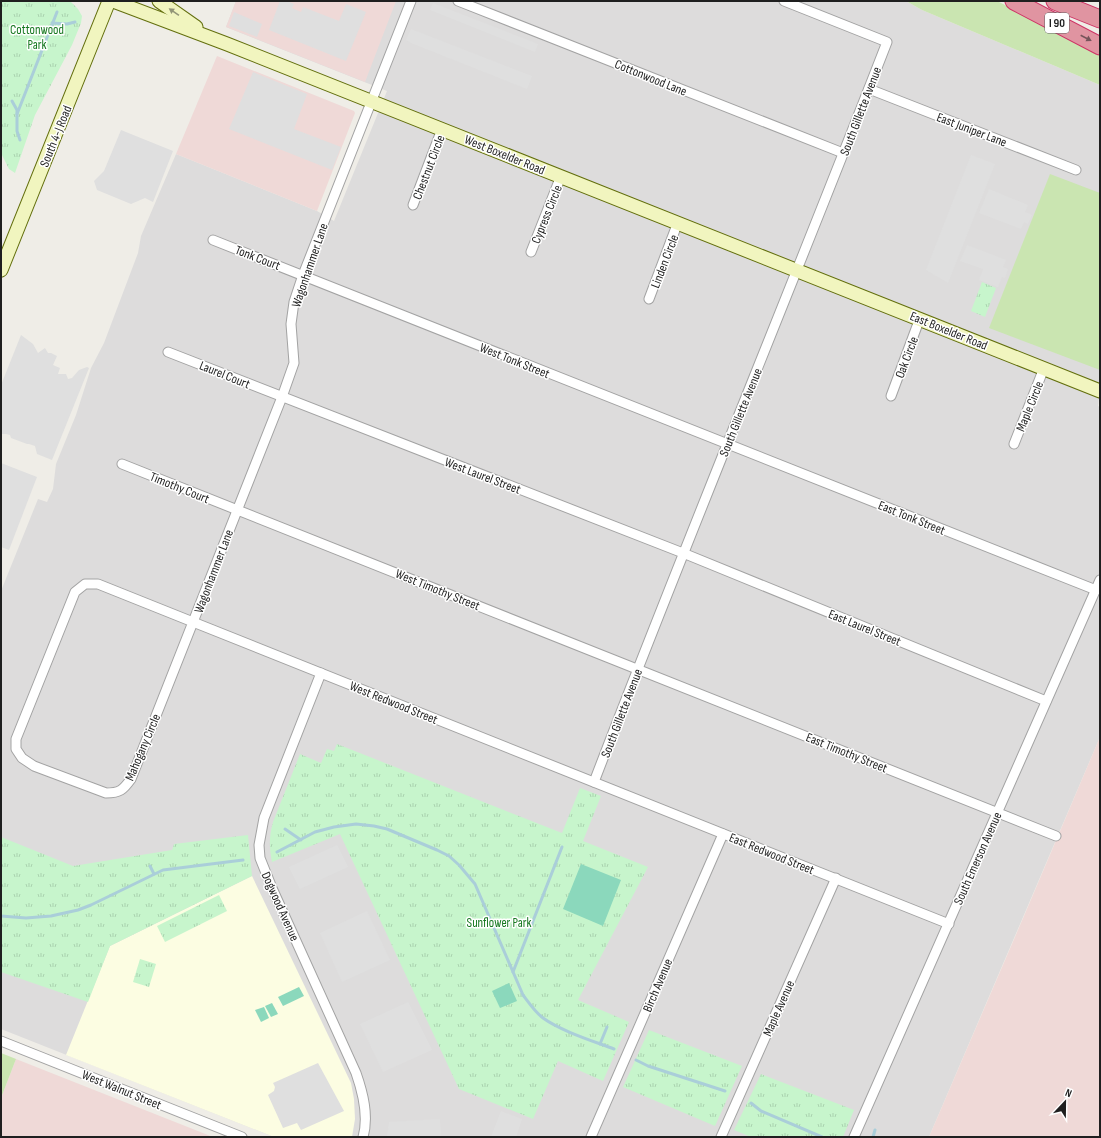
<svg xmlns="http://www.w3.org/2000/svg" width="1101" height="1138" font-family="'Sofia Sans Condensed',sans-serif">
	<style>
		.residential { fill: #dddcdc }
		.commercial { fill: #efd9d7 }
		.education { fill: #fcfde2 }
		.grass { fill: #cae5b1 }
		.park { fill: url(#park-tufts) }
		.pitch { fill: #8bd8bc }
		.parking { fill: #dfdfdf }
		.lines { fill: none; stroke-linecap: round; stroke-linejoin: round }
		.stream { stroke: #aaced9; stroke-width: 3 }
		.minor-casing { stroke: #a3a3a3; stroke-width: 11 }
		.secondary-casing { stroke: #636f0d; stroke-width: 15 }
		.motorway-casing { stroke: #ce3365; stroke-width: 19 }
		.minor { stroke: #fff; stroke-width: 9 }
		.secondary { stroke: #f1f5bf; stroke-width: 13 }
		.motorway { stroke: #e094a1; stroke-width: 17 }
		.oneway { fill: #929577 }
		.oneway2 { fill: #76545a }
		.labels { text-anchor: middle; stroke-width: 3; stroke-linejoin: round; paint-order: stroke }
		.shield { fill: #fff; stroke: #626262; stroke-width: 1 }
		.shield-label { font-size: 12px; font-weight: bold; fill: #1f1f1f }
		.park-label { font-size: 13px; fill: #14771e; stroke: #fff }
		.street-label { font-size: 13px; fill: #1f1f1f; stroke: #fff }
	</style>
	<defs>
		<pattern id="park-tufts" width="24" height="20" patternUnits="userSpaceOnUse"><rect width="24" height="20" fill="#c7f5cc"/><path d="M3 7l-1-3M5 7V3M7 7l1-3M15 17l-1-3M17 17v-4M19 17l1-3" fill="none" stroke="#aad2af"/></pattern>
	</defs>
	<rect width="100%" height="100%" fill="#efede7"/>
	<path class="residential" d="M236,1H906L922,10L1100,85V390L1098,406L1100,407V737L929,1137H274L1,1029V591L38,499L47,502L53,489L56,464L76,415L91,368L104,343L138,253L141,236L176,154L317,211L334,221L387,91L226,27Z"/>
	<g class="commercial">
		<path d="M236,1H396L365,82L226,27Z"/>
		<path d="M217,56L354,111L355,113L317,211L176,154Z"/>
		<path d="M1100,737V1137H929L1024,916Z"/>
		<path d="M16,1059L213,1137H1V1098Z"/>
	</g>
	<path class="education" d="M252,876L351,1083L354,1099L355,1119L352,1137H274L66,1055L110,946Z"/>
	<g class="grass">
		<path d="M906,1H997L1100,52V85L922,10Z"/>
		<path d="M1050,174L1100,193V370L989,328Z"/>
		<path d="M1,1053L16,1059L1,1098Z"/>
	</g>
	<g class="park">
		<path d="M1,1H70L78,9L82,16L81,23L72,45L35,115L15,173L9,169L1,153Z"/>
		<path d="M982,282L996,288L985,317L971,311Z"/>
		<path d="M337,744L562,833L580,788L601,796L583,841L648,867L578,1000L629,1022L603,1081L558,1061L533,1119L459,1089L340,834L272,862C269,847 269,836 273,822L300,754L321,763L327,749L334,751Z"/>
		<path d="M248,835L252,876L110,946L88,1002L1,972V837L73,866L172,850L174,844Z"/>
		<path d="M219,895L227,911L165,942L157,926Z"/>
		<path d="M140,959L156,964L149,987L133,982Z"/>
		<path d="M649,1030L742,1066L715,1126L623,1087Z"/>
		<path d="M761,1074L854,1110L843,1137H751L734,1130Z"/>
	</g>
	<g class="pitch">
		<path d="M581,864L621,880L603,926L563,909Z"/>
		<path d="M509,983L517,1001L500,1008L492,991Z"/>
		<path d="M299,987L304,996L283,1006L278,997Z"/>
		<path d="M272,1003L278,1014L271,1017L265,1006Z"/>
		<path d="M264,1007L269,1018L261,1022L255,1010Z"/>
	</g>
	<g class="parking">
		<path d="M280,1H287L294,4L292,8L301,12L303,7L339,21L346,4L366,12L346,61L269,30Z"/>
		<path d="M433,3L538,44L535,52L430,10Z"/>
		<path d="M234,12L262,24L257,37L229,26Z"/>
		<path d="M411,29L532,76L527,89L411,43L406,40Z"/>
		<path d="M253,72L307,94L294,129L341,147L332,170L229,129Z"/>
		<path d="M121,130L173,151L153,202L145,198L131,204L97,190L94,181L104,171Z"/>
		<path d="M971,155L995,164L948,283L926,270Z"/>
		<path d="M989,189L1028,205L1025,212L1032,215L1028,224L1024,222L1021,229L979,213Z"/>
		<path d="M967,245L1006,260L1003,267L1008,269L1005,278L1002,277L998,287L979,280L983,269L960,261Z"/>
		<path d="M21,335L33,344L38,353L45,348L48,353H51L57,356L53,365L60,368L58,374H66L68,379L72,378L79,370L87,367L89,368L52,460L37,454L35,446L29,444H27L11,438L10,435L6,434H1V385Z"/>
		<path d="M1,463L37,477L9,550L1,547Z"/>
		<path d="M337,845L348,867L300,889L289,867Z"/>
		<path d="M367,911L390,960L342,982L320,933Z"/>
		<path d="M408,1002L432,1050L383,1072L360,1024Z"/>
		<path d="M318,1063L344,1111L301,1130L297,1123L283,1128L268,1095L274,1091L275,1087L273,1083Z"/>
		<path d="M501,1111L522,1119L516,1137H491Z"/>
		<path d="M440,1119L441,1135L439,1137H387L389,1122Z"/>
	</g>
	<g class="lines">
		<g class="stream">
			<path d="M52,23L67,24L75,22"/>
			<path d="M12,101L17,110V131L20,140"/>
			<path d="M17,114L57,12"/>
			<path d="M285,829L301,840"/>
			<path d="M277,852L315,832L334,827L356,824L374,826L387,829L437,850L449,856L459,865L475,884L523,995C529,1003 535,1012 543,1018C561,1031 593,1041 614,1049"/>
			<path d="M150,866L154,874"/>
			<path d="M1,916L26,918L51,916L78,910L91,905L163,870L243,860"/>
			<path d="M513,972L562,847"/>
			<path d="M600,1044L607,1027"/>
			<path d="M636,1060L648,1066L725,1091"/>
			<path d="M751,1103L761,1111L822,1137"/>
			<path d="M873,1137L875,1130"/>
		</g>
		<g class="minor-casing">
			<g id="minor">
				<path d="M411,1L303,275L294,302L291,324L294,363L282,397L193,622L949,924"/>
				<path d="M458,1L843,153"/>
				<path d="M869,89L1076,170"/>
				<path d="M413,205L442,129"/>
				<path d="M213,240L1096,590"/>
				<path d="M531,252L561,176"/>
				<path d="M649,299L678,222"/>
				<path d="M168,352L683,553L1046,701"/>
				<path d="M891,396L920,318"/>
				<path d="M1014,444L1044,368"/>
				<path d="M122,464L1056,836"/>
				<path d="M85,584H98L193,622L131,779C123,790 120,793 106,793L34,766L22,758L16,749V739L75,592Z"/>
				<path d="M321,673L264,818L259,845L260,858L272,888L356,1073C363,1093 369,1116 363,1137"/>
				<path d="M594,782C689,534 791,289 887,42L784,1"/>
				<path d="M1,1041L242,1137"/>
				<path d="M591,1137L723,834"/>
				<path d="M721,1137L836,878"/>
				<path d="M854,1137L1100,580"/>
			</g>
		</g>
		<g class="secondary-casing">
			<g id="secondary">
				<path d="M113,1L227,44L1100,391"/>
				<path d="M159,1L196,27"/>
				<path d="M1,270L109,1"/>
			</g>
		</g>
		<g class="motorway-casing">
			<g id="motorway">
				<path d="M1014,1L1100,46"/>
				<path d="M1055,1L1100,19"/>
			</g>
		</g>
		<use href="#minor" class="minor"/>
		<use href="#secondary" class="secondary"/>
		<use href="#motorway" class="motorway"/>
	</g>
	<defs><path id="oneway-solid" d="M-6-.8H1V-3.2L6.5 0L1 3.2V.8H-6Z"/></defs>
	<use class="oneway" href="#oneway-solid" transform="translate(174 12) rotate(-146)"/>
	<use class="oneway2" href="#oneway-solid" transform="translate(1086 38) rotate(27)"/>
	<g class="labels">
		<rect class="shield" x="1045" y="13" width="24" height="20" rx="3"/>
		<g class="shield-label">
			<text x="1057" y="27">I 90</text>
		</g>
		<g class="park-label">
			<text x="37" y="34">Cottonwood<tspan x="37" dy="15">Park</tspan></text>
			<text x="499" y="927">Sunflower Park</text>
		</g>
		<g class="street-label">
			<text transform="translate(651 77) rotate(22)" y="5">Cottonwood Lane</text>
			<text transform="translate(860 111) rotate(-69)" y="5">South Gillette Avenue</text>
			<text transform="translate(972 129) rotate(21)" y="5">East Juniper Lane</text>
			<text transform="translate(55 136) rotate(-68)" y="5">South 4-J Road</text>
			<text transform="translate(505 154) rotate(22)" y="5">West Boxelder Road</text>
			<text transform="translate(428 167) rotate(-69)" y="5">Chestnut Circle</text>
			<text transform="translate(546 214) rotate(-68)" y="5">Cypress Circle</text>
			<text transform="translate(258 257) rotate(21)" y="5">Tonk Court</text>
			<text transform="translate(664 261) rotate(-69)" y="5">Linden Circle</text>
			<text transform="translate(309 265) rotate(-71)" y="5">Wagonhammer Lane</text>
			<text transform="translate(949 330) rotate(22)" y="5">East Boxelder Road</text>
			<text transform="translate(906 357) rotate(-69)" y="5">Oak Circle</text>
			<text transform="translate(515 360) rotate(22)" y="5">West Tonk Street</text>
			<text transform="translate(225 374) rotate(22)" y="5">Laurel Court</text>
			<text transform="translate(1029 406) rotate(-68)" y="5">Maple Circle</text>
			<text transform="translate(740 412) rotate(-68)" y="5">South Gillette Avenue</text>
			<text transform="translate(483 475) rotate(21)" y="5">West Laurel Street</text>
			<text transform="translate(180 487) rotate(22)" y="5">Timothy Court</text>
			<text transform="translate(912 517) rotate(22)" y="5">East Tonk Street</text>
			<text transform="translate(213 571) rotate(-69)" y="5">Wagonhammer Lane</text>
			<text transform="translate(438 589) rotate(22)" y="5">West Timothy Street</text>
			<text transform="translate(865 627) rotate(22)" y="5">East Laurel Street</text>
			<text transform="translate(394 702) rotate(22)" y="5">West Redwood Street</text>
			<text transform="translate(621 713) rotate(-69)" y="5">South Gillette Avenue</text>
			<text transform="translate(142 747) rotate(-67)" y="5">Mahogany Circle</text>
			<text transform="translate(847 752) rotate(22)" y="5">East Timothy Street</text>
			<text transform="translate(772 853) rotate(22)" y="5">East Redwood Street</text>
			<text transform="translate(977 858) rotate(-66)" y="5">South Emerson Avenue</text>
			<text transform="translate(281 906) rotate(66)" y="5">Dogwood Avenue</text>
			<text transform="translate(657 985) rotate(-67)" y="5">Birch Avenue</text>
			<text transform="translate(778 1008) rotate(-66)" y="5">Maple Avenue</text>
			<text transform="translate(122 1089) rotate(22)" y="5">West Walnut Street</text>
		</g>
	</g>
	<rect width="1101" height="1138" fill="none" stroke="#1f1f1f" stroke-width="4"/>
	<g transform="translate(1065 1102) rotate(22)" stroke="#ffffff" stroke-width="3" paint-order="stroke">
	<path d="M0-3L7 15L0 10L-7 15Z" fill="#1f1f1f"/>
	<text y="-6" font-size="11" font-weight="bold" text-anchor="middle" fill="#1f1f1f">N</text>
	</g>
</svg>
